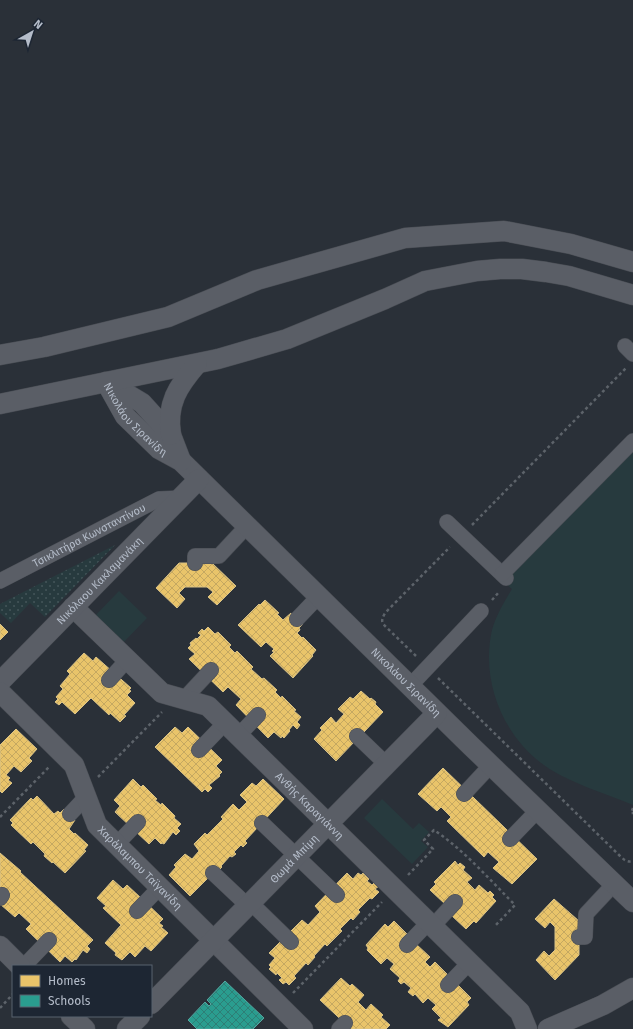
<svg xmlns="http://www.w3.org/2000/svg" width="633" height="1029" font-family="'Fira Sans',sans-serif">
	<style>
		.park { fill: #273a3e }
		.garden { fill: url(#garden-dots) }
		.homes { fill: url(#homes-cross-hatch); stroke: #d9c286 }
		.schools { fill: url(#schools-cross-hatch); stroke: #53a6a0 }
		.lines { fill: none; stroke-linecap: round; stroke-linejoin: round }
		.pedestrian-casing { stroke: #484c53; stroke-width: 16 }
		.minor-casing { stroke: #484c53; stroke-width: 21 }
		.path { stroke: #5d636a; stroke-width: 2.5; stroke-dasharray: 3 3; stroke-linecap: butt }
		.pedestrian { stroke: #5a5e66; stroke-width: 15 }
		.minor { stroke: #5a5e66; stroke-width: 20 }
		.labels { text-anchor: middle; stroke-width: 4; stroke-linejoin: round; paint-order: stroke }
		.street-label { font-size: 11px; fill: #b4bcc9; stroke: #1d2633 }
	</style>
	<defs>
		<pattern id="garden-dots" width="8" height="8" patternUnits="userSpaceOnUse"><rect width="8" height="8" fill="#273a3e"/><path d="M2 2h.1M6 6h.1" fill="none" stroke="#445559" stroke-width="1.8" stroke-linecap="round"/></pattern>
		<pattern id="homes-cross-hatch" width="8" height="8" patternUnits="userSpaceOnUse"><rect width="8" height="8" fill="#e9c46a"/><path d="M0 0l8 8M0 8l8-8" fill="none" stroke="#c5a861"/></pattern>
		<pattern id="schools-cross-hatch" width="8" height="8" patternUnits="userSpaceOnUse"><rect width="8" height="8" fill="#2a9d8f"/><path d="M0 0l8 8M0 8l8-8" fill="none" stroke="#2e7f76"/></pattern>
	</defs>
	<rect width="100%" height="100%" fill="#2a3038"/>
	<g class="park">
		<path d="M633,447V805C609,795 583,787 560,775C509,749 479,687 492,630C496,616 504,602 512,589L503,581Z"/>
		<path d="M119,591L147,618L121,645L93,618Z"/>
		<path d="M382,799L413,829L419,823L429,832L421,841L428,847L412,864L364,818Z"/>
	</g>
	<path class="garden" d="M115,545L45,617L30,603L11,623L0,613V604Z"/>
	<g class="homes">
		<path d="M179,563H212L236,586L217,605L208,597L213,592L207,587H185L179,593L185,599L177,608L156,588Z"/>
		<path d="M265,600L279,613L277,614L283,620L291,613L303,624L299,628L300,630L297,633L302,638L303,637L316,650L312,655L313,656L293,678L270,656L274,652L272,651L274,649L266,642L261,647L238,625L259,604L260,605Z"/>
		<path d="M0,624L8,632L0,640Z"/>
		<path d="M208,627L215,634L218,632L231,645L229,647L235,653L237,651L253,667L251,669L262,679L264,678L277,690L275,692L281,698L282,696L296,710L294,711L301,717L297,722L300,725L297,729L293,725L289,730L290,731L284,738L282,736L281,738L274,732L268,738L236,705L241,699L228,687L223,692L189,659L195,654L188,648L191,645L190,643L196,638L197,639L201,635L198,633L202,629L204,631Z"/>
		<path d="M84,653L93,661L96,657L131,688L129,690L131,691L127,695L135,703L124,715L126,716L120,722L110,713L109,715L91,698L75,714L62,702L59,705L55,702L58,699L56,697L63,689L60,686L70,674L67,671Z"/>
		<path d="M361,691L370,699L371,698L376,702L375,704L383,712L364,732L362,730L354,739L355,741L336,761L314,739L322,730L320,728L331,717L336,723L344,714L338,709L350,697L353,699Z"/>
		<path d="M175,727L182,733L188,727L222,760L216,766L222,772L219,775L220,776L209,785L212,788L208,792L205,789L202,792L155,747Z"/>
		<path d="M16,729L37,749L29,758L32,761L21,772L14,766L6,775L10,778L8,780L12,783L2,793L0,791V745Z"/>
		<path d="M443,768L537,859L512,884L493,868L499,862L488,852L484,857L447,821L451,817L441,807L437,811L418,794Z"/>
		<path d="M133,779L141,787L143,785L157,799L155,800L161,805L162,803L175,816L174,818L181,824L177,828L180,831L176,835L173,832L164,844L162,843L161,844L155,838L149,844L115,812L120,806L114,800Z"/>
		<path d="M263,779L284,799L245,841L247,843L243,847L241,845L234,852L236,854L232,857L230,856L221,866L222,867L217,872L215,871L190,896L169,875L176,867L174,865L185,854L192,859L199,851L194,844L205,833L207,835L223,819L221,817L233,804L239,810L247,802L240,795L252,783L256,786Z"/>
		<path d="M37,796L54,814L58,811L60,813L64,809L75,820L69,829L74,834L75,833L88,845L84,850L86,851L65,873L53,862L52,863L44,856L45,854L33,842L31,844L11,825L13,823L10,820L31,798L33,800Z"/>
		<path d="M0,853L21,871L20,872L93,940L87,946L90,949L87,953L83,950L76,960L75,959L72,962L65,956L60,962L26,929L31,924L19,913L15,917L0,904Z"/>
		<path d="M455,861L458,865L460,863L465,867L463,870L472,878L467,882L475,890L479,885L488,893L490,891L494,895L492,897L496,901L476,923L474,921L466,929L451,915L445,904L430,890L436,884L434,882Z"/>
		<path d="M347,873L353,879L358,873L361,875L363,873L369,879L367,881L372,885L375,882L379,886L375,889L379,892L372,899L370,898L358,910L360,912L353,920L351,918L340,929L342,931L327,946L325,944L314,956L315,957L308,965L306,963L294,976L296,978L289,985L286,982L283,984L279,980L282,978L277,973L276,975L269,969L271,967L269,965L275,958L269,953L302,920L308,925L320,912L315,906Z"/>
		<path d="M113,880L123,889L127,885L141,898L163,919L159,923L163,926L161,927L168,933L151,951L145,946L135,957L130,952L122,960L115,955L116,953L105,943L121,925L103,908L106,906L97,898Z"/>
		<path d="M554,899L579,921V955L555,980L536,960L544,951L549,956L555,950V927L550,922L545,928L535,919Z"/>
		<path d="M394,921L407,934L401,939L407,945L416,944L430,957L425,962L430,967L435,962L471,998L467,1002L469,1005L448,1027L438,1020L441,1018L432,1009L436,1005L428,998L423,1003L415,994L413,996L408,992L411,988L404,982L401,984L398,981L400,978L390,969L394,964L387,958L381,964L367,950L368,948L366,945L385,924L388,927Z"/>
		<path d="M341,978L350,986L352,984L364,995L358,1002L366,1010L371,1004L383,1015L381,1017L390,1025L386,1029H351L320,1000Z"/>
	</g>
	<path class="schools" d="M225,981L264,1018L253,1029H197L188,1020L205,1002L209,1006L211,1004L207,1000Z"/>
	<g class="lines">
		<g class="pedestrian-casing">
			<g id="pedestrian">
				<path d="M625,346L633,354"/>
				<path d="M447,522L506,578"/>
				<path d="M195,563V556H219L247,526"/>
				<path d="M502,574L633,441"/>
				<path id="s1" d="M0,581L159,499L181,498"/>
				<path d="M297,619L318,597"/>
				<path d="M109,680L127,660"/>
				<path d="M410,686L481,611"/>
				<path d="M184,699L211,670"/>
				<path d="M238,736L258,715"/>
				<path d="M357,736L386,764"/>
				<path d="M199,750L225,723"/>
				<path d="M464,794L491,765"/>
				<path d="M70,814L86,797"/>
				<path d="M262,823L337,895"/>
				<path d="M510,839L538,810"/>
				<path d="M116,845L138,822"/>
				<path d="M213,873L248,906"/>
				<path d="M0,898L2,895"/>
				<path d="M251,903L291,942"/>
				<path d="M137,911L160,887"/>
				<path d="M433,926L455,902"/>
				<path d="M579,937H585L586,914L614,884"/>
				<path d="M407,945L429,922"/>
				<path d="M24,966L49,940"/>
				<path d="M448,985L470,962"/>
				<path d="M339,1029L345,1023"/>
			</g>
		</g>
		<g class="minor-casing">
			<g id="minor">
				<path d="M0,355L44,347L168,317L257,280L405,238L504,231L571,244L633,262"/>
				<path id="s2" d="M106,382L125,416L159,449L181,461L471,746L633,902"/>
				<path d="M107,382L142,403L171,435L181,461"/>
				<path d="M0,404L218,359L287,339L385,299L425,281L477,271L500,269H522L546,272L569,276L633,295"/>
				<path d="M171,435C166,404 178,386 197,364"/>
				<path id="s3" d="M73,607L162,693L208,706L520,1012L527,1029"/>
				<path id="s4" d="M0,682L199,479"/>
				<path id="s5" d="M0,692L74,765L97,825L303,1029"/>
				<path d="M0,946L20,966"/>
				<path id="s6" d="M151,1004L437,713"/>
				<path d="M71,1016L85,1029"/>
				<path d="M127,1029L140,1016"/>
				<path d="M548,1029L603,1005L633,988"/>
			</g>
		</g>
		<g class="path">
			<path d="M472,525L627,367"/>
			<path d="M492,600L499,592"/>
			<path d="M416,656L383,624C381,620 383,617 385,613L450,547"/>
			<path d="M438,678L619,855C623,859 627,863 633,861"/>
			<path d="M98,777L162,712"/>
			<path d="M633,808L631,813H633"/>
			<path d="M0,817L50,766"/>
			<path d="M408,875L433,849L424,840L434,830C465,851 489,879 515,905L495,926"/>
			<path d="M293,993L382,902"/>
			<path d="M0,1008L13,994"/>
		</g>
		<use href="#pedestrian" class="pedestrian"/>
		<use href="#minor" class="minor"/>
	</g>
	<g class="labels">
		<g class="street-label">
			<text dy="4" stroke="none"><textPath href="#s2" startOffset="48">Νικολάου Σιρανίδη</textPath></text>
			<text dy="4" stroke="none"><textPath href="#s1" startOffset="100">Τσικλιτήρα Κωνσταντίνου</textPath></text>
			<text dy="4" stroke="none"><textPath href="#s4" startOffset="142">Νικόλαου Κακλαμανάκη</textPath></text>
			<text dy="4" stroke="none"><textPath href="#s2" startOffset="427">Νικολάου Σιρανίδη</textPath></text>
			<text dy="4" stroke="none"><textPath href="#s3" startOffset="314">Ανθής Καραγιάννη</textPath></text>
			<text dy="4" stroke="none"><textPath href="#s6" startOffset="204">Θωμά Μπίμη</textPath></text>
			<text dy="4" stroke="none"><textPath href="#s5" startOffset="229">Χαράλαμπου Ταϊγανίδη</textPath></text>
		</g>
	</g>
	<rect x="12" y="965" width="140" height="52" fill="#1d2633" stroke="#59626f"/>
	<rect x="20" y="975" width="20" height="12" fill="#e9c46a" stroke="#59626f"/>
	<text x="48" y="985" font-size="12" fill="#b4bcc9">Homes</text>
	<rect x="20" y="995" width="20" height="12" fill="#2a9d8f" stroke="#59626f"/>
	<text x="48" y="1005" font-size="12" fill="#b4bcc9">Schools</text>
	<g transform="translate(32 32) rotate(39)" stroke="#1d2633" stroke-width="3" paint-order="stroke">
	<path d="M0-3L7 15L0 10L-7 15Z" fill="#b4bcc9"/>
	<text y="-6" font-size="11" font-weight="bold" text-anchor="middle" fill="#b4bcc9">N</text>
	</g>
</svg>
